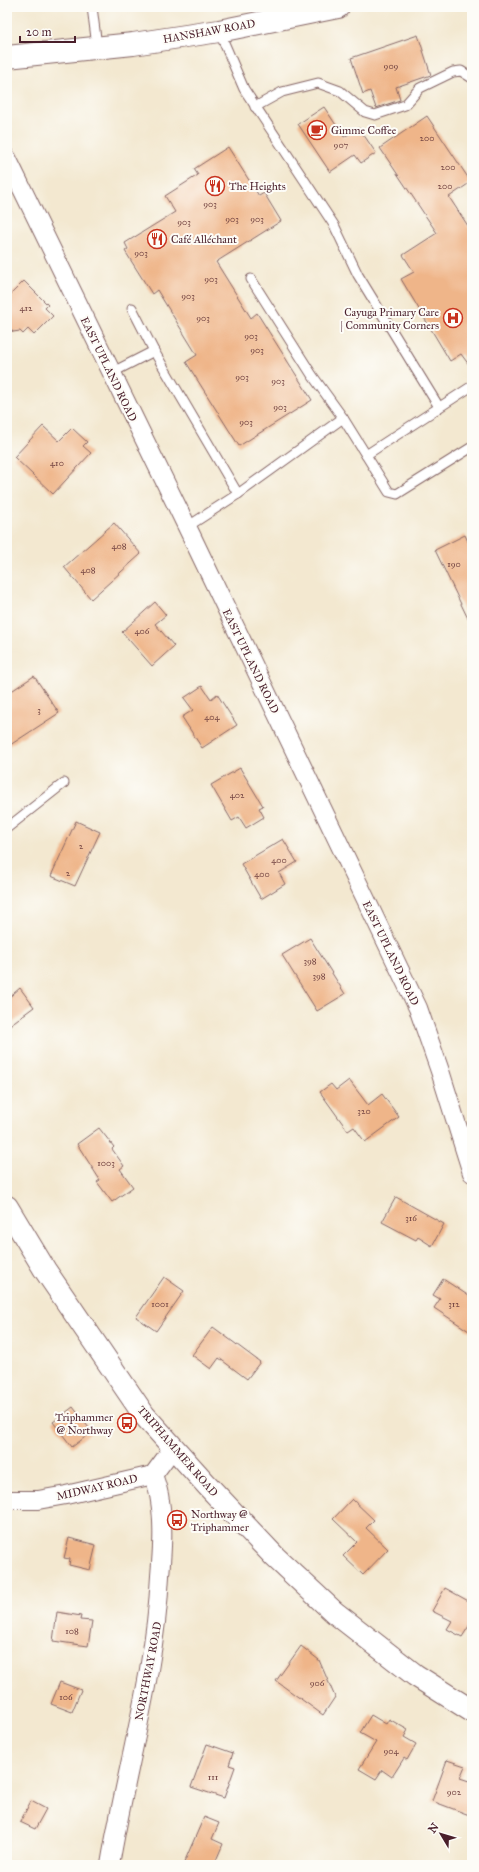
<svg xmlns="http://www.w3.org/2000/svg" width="479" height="1872" font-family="'IM FELL Great Primer',serif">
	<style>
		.building { fill: #efb589 }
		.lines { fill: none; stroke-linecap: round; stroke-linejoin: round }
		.service-casing { stroke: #856565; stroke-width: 11 }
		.minor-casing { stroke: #856565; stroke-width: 20 }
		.tertiary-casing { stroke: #856565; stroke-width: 24 }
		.service { stroke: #fff; stroke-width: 9 }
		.minor { stroke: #fff; stroke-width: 18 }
		.tertiary { stroke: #fff; stroke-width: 22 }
		.labels { text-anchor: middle; stroke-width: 4; stroke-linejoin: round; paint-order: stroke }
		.number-label { font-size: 9px; fill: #734442 }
		.street-label { font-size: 11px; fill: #4a1f2b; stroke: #fdfcf7 }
		.poi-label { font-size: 11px; fill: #4a1f2b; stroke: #fdfcf7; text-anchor: start }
	</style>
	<rect width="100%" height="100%" fill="#fdfcf7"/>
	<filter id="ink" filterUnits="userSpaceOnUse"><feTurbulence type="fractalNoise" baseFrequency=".025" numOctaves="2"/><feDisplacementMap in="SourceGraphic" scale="8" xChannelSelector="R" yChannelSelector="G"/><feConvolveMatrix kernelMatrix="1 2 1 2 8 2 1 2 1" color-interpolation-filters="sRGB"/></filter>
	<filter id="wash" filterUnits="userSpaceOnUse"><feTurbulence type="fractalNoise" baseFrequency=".012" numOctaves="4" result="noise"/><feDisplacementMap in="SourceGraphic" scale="16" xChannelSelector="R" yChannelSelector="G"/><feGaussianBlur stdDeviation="0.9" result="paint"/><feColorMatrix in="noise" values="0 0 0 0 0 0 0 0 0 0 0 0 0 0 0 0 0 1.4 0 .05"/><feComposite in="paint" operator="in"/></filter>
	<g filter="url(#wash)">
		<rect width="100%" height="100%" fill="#f3e8d0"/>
		<g id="blocks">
			<g class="building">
				<path d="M418,35L431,75L396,87L400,100L376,108L370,91L363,94L351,58Z"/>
				<path d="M324,107L344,137L359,128L376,153L361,163L355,155L330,172L298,124Z"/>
				<path d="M427,116L471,182L449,197L472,232V369L461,354L450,361L401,279L414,272L403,255L437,233L380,148Z"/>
				<path d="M228,147L259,196L264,193L281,221L216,262L251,318L257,313L312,400L239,446L186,362L197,355L157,290L152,294L125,251L128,249L125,243L175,212L165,196L198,175L194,169Z"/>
				<path d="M24,281L48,305L45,308L53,316L34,335L28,329L23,334L20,331L13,332L7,325V298Z"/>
				<path d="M43,426L59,441L72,428L87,442L83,446L91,453L53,494L14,457Z"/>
				<path d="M114,523L141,554L91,599L64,567Z"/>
				<path d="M465,535L472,550V627L435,550Z"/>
				<path d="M155,602L166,615L155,624L174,646L152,666L122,632Z"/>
				<path d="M34,676L59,713L7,747V694Z"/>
				<path d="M202,686L211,699L217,694L237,725L202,748L182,717L193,710L184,698Z"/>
				<path d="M240,768L263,806L259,808L264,817L246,828L239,817L232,821L211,785Z"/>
				<path d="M76,821L100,832L75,886L51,876Z"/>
				<path d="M283,839L297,862L279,873L285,884L261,899L241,864Z"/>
				<path d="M310,938L345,994L317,1011L282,955Z"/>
				<path d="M20,988L34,1007L7,1027V999Z"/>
				<path d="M349,1080L368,1105L382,1094L399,1117L365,1142L354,1127L348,1131L320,1092L331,1084L336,1090Z"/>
				<path d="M99,1128L114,1147L112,1149L124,1166L120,1169L133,1187L112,1202L97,1182L100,1180L77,1144Z"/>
				<path d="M396,1197L444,1224L432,1246L418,1237L416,1240L382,1222Z"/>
				<path d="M164,1277L184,1291L156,1331L136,1317Z"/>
				<path d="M443,1279L472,1298V1333L434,1308L440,1299L433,1295Z"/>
				<path d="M213,1327L260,1362L247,1379L219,1358L211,1369L192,1355Z"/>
				<path d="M73,1407L92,1432L72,1447L53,1422Z"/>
				<path d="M352,1499L374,1520L366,1528L388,1549L363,1575L343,1556L357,1542L333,1519Z"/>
				<path d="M69,1538L96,1545L90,1570L69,1565L70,1559L64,1558Z"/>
				<path d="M445,1588L472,1603V1621L462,1637L447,1629L452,1621L432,1611Z"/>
				<path d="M57,1612L81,1616L80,1620L92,1621L88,1646L53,1641Z"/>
				<path d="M301,1646L319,1660L335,1697L323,1715L276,1681Z"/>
				<path d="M60,1682L81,1690L72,1712L51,1704Z"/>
				<path d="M371,1715L386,1724L389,1719L408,1730L404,1737L416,1744L407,1760L404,1758L392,1777L382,1770L376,1779L359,1769L376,1742L360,1733Z"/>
				<path d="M207,1744L233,1753L229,1765L235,1767L224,1798L191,1787Z"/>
				<path d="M447,1760L465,1766L460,1778L472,1782V1816L432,1801Z"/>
				<path d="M31,1801L46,1809L35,1829L20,1822Z"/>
				<path d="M204,1817L219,1823L212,1839L223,1844L214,1865H183Z"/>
			</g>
		</g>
	</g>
	<g filter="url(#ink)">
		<use href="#blocks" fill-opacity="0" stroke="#856565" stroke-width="1"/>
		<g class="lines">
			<g class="service-casing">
				<g id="service">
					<path d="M92,7L97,46"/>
					<path d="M219,31L244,89L334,225L358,275L439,407"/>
					<path d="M255,107L282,92L318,83L340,91L365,112L375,115L405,105L420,88L453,72L461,71L472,78"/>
					<path d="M251,279L312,375L343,418"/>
					<path d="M132,308L154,351L238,494"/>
					<path d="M111,373L154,351"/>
					<path d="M366,455L389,492L397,494L472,447"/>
					<path d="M187,527L238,494L343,418L366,455L472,386"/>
					<path d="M7,828L64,783"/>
				</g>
			</g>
			<g class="minor-casing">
				<g id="minor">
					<path d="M7,158L191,535L418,1008L440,1071L472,1173"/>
					<path d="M7,1500H38L66,1495L153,1475L173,1448"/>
					<path d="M110,1865C126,1769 155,1674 160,1576C162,1552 164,1526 160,1501C159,1492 156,1483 153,1475"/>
				</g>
			</g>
			<g class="tertiary-casing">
				<g id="tertiary">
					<path d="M7,57L133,44L219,31L338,7"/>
					<path d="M7,1207L45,1270L144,1415L207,1485L275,1557L334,1612L415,1675L472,1711"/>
				</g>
			</g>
			<use href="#service" class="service"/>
			<use href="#minor" class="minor"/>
			<use href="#tertiary" class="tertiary"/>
		</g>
	</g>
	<defs>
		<g id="cafe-ring" transform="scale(1)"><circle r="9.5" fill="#fdfcf7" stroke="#c8321e" stroke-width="1.5"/><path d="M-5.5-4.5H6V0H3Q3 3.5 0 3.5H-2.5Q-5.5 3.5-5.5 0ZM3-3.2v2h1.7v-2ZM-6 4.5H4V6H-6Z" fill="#c8321e"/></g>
		<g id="restaurant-ring" transform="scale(1)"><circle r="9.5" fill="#fdfcf7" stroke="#c8321e" stroke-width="1.5"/><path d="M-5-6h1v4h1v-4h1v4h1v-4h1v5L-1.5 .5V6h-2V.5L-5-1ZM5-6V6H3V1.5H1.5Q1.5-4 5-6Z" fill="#c8321e"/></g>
		<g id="hospital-ring" transform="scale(1)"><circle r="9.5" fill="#fdfcf7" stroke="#c8321e" stroke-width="1.5"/><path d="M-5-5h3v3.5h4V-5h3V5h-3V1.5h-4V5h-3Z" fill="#c8321e"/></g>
		<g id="bus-ring" transform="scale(1)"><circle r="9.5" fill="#fdfcf7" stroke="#c8321e" stroke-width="1.5"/><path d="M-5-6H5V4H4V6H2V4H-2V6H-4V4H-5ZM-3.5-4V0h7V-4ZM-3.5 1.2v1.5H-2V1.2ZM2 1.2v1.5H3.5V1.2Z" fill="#c8321e"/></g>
	</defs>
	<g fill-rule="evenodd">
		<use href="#cafe-ring" x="317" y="130"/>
		<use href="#restaurant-ring" x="215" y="186"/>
		<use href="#restaurant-ring" x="157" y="239"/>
		<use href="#hospital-ring" x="453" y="318"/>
		<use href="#bus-ring" x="127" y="1423"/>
		<use href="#bus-ring" x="177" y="1520"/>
	</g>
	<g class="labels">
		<g class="number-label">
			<text x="391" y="69">909</text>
			<text x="427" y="141">200</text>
			<text x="341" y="148">907</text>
			<text x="448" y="170">200</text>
			<text x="445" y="189">200</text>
			<text x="210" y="207">903</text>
			<text x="232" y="222">903</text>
			<text x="257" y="222">903</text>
			<text x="184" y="225">903</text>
			<text x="141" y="256">903</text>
			<text x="211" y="282">903</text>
			<text x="188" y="299">903</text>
			<text x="26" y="311">412</text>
			<text x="203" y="321">903</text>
			<text x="251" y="339">903</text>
			<text x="257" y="353">903</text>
			<text x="242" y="380">903</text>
			<text x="278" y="384">903</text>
			<text x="280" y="410">903</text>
			<text x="246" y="425">903</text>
			<text x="57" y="466">410</text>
			<text x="119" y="549">408</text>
			<text x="454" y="567">190</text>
			<text x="88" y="573">408</text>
			<text x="142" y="634">406</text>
			<text x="39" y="713">3</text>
			<text x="212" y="720">404</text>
			<text x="237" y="798">402</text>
			<text x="81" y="849">2</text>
			<text x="279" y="863">400</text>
			<text x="68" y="876">2</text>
			<text x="262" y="877">400</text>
			<text x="310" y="964">398</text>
			<text x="319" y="979">398</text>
			<text x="364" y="1114">320</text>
			<text x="106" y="1166">1003</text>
			<text x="411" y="1221">316</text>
			<text x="160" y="1307">1001</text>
			<text x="454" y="1307">312</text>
			<text x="72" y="1634">108</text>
			<text x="317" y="1686">906</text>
			<text x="66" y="1700">106</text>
			<text x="391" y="1754">904</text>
			<text x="213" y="1780">111</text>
			<text x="454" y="1795">902</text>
		</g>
		<g class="street-label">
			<text transform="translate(209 31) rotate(-10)" y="4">HANSHAW ROAD</text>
			<text transform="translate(109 369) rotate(64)" y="4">EAST UPLAND ROAD</text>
			<text transform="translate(251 661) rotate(64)" y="4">EAST UPLAND ROAD</text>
			<text transform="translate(391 953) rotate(64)" y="4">EAST UPLAND ROAD</text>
			<text transform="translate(178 1451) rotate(49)" y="4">TRIPHAMMER ROAD</text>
			<text transform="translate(97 1487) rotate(-13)" y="4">MIDWAY ROAD</text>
			<text transform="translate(148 1671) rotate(-79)" y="4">NORTHWAY ROAD</text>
		</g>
		<g class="poi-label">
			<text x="331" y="134">Gimme Coffee</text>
			<text x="229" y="190">The Heights</text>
			<text x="171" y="243">Café Alléchant</text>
			<text x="439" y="316" text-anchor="end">Cayuga Primary Care<tspan x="439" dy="13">| Community Corners</tspan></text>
			<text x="113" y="1421" text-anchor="end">Triphammer<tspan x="113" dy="13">@ Northway</tspan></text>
			<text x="191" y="1518">Northway @<tspan x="191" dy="13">Triphammer</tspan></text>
		</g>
	</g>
	<rect width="479" height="1872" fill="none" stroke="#fdfcf7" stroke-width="24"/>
	<g transform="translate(441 1834) rotate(308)" stroke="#fdfcf7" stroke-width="3" paint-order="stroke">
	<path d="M0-3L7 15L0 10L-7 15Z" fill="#4a1f2b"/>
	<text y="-6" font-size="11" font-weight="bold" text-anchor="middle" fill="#4a1f2b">N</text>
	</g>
	<path d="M20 36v6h55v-6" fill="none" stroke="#4a1f2b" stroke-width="2"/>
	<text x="26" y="36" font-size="12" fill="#4a1f2b" stroke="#fdfcf7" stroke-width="3" paint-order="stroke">20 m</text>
</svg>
